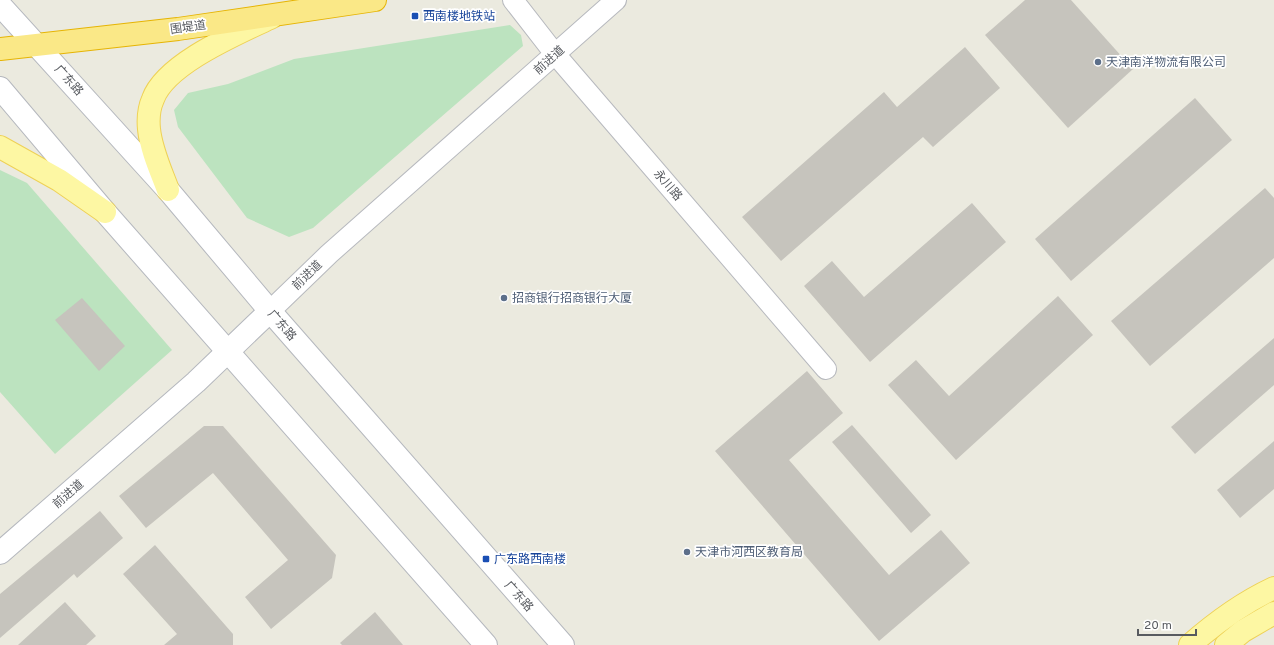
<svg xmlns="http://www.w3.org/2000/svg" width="1274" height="645" font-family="Overpass,'Noto Sans SC',sans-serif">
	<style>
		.green { fill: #bce3bf }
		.building { fill: #c6c4bd }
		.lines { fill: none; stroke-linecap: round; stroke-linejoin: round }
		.street-casing { stroke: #b7b9be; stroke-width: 22 }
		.secondary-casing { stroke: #b5b8be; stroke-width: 24 }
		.primary-casing { stroke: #eed156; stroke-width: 24 }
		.highway-casing { stroke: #e6b404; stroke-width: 24 }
		.street { stroke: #fff; stroke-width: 20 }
		.secondary { stroke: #fff; stroke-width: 22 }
		.primary { stroke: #fdf7a3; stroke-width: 22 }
		.highway { stroke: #fae887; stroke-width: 22 }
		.transit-dot { fill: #1a4fb4; stroke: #fff; stroke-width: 1.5 }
		.service-dot { fill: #5c6f8a; stroke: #fff; stroke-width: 1.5 }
		.labels { text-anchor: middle; stroke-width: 3.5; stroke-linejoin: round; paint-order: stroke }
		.transit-label { font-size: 12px; fill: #164399; stroke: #fff; text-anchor: start }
		.street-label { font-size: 12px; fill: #585b60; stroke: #fff }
		.service-label { font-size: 12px; fill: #4e5e75; stroke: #fff; text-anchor: start }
	</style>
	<rect width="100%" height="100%" fill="#ebeadf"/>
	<g class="green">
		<path d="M510,25L521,35L523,46L313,228L289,237L247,218L178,127L174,110L188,93L228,84L294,59Z"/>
		<path d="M0,170L27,183L172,350L55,454L0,392Z"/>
	</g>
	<g class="building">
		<path d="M1025,0H1071L1133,69L1068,128L985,35Z"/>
		<path d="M965,47L1000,88L933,147L923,137L781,261L742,217L884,92L897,107Z"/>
		<path d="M1195,98L1232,140L1071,281L1035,239Z"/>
		<path d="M1265,188L1274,198V258L1150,366L1111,321Z"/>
		<path d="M972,203L1006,242L870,362L804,286L832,261L864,297Z"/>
		<path d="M1058,296L1093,335L956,460L888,385L916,360L949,396Z"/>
		<path d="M82,298L125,346L99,371L55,320Z"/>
		<path d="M1274,338V385L1195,454L1171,427Z"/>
		<path d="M807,371L843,413L789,460L889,575L941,530L970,563L879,641L715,451Z"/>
		<path d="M852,425L931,515L911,533L832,442Z"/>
		<path d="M204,426H223L336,555L332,578L271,629L245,597L288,560L213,473L146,528L119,496Z"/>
		<path d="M1274,441V489L1240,518L1217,490Z"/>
		<path d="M100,511L123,538L77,578L74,574L0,638V594Z"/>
		<path d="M155,545L233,634V645H164L177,634L123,574Z"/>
		<path d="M65,602L96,636L86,645H18Z"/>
		<path d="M375,612L403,645H342L340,643Z"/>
	</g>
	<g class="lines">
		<g class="street-casing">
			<g id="street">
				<path d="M513,0L555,54L826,369"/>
				<path d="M270,311L329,254L616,0"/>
			</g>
		</g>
		<g class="secondary-casing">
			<g id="secondary">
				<path d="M0,5L168,190L270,311L563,645"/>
				<path d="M0,88L105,212L486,645"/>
				<path d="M0,553L196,382L270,311"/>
			</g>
		</g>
		<g class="primary-casing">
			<g id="primary">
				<path d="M0,147L59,180L105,212"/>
				<path d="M168,190C161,171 151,150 149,129C148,119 149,108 153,99C166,63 239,33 272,17"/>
				<path d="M1190,645C1216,622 1242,603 1274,588"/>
				<path d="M1226,645L1243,631L1274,613"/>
			</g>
		</g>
		<g class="highway-casing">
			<path id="highway" d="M0,49L178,29L375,0"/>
		</g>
		<use href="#street" class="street"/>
		<use href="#secondary" class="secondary"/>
		<use href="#primary" class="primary"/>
		<use href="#highway" class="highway"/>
	</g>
	<g class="transit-dot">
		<rect x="411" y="12" width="8" height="8" rx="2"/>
		<rect x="482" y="555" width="8" height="8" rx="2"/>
	</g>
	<g class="service-dot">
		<circle cx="1098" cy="62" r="4"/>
		<circle cx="504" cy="298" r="4"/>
		<circle cx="687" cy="552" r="4"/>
	</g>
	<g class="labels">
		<g class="transit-label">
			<text x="423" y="20">西南楼地铁站</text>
			<text x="494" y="563">广东路西南楼</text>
		</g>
		<g class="street-label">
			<text transform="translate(188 27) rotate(-8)" y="4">围堤道</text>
			<text transform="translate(549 60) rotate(-42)" y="4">前进道</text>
			<text transform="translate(69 80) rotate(48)" y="4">广东路</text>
			<text transform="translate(668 185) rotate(49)" y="4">永川路</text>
			<text transform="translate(307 275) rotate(-44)" y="4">前进道</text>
			<text transform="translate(282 325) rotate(49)" y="4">广东路</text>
			<text transform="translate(68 494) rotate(-41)" y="4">前进道</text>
			<text transform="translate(519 596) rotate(48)" y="4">广东路</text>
		</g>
		<g class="service-label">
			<text x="1106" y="66">天津南洋物流有限公司</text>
			<text x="512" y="302">招商银行招商银行大厦</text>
			<text x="695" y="556">天津市河西区教育局</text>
		</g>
	</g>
	<path d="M1138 629v6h58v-6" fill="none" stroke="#585b60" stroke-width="2"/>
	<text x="1144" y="629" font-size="12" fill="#585b60" stroke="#ffffff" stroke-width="3" paint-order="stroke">20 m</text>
</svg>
